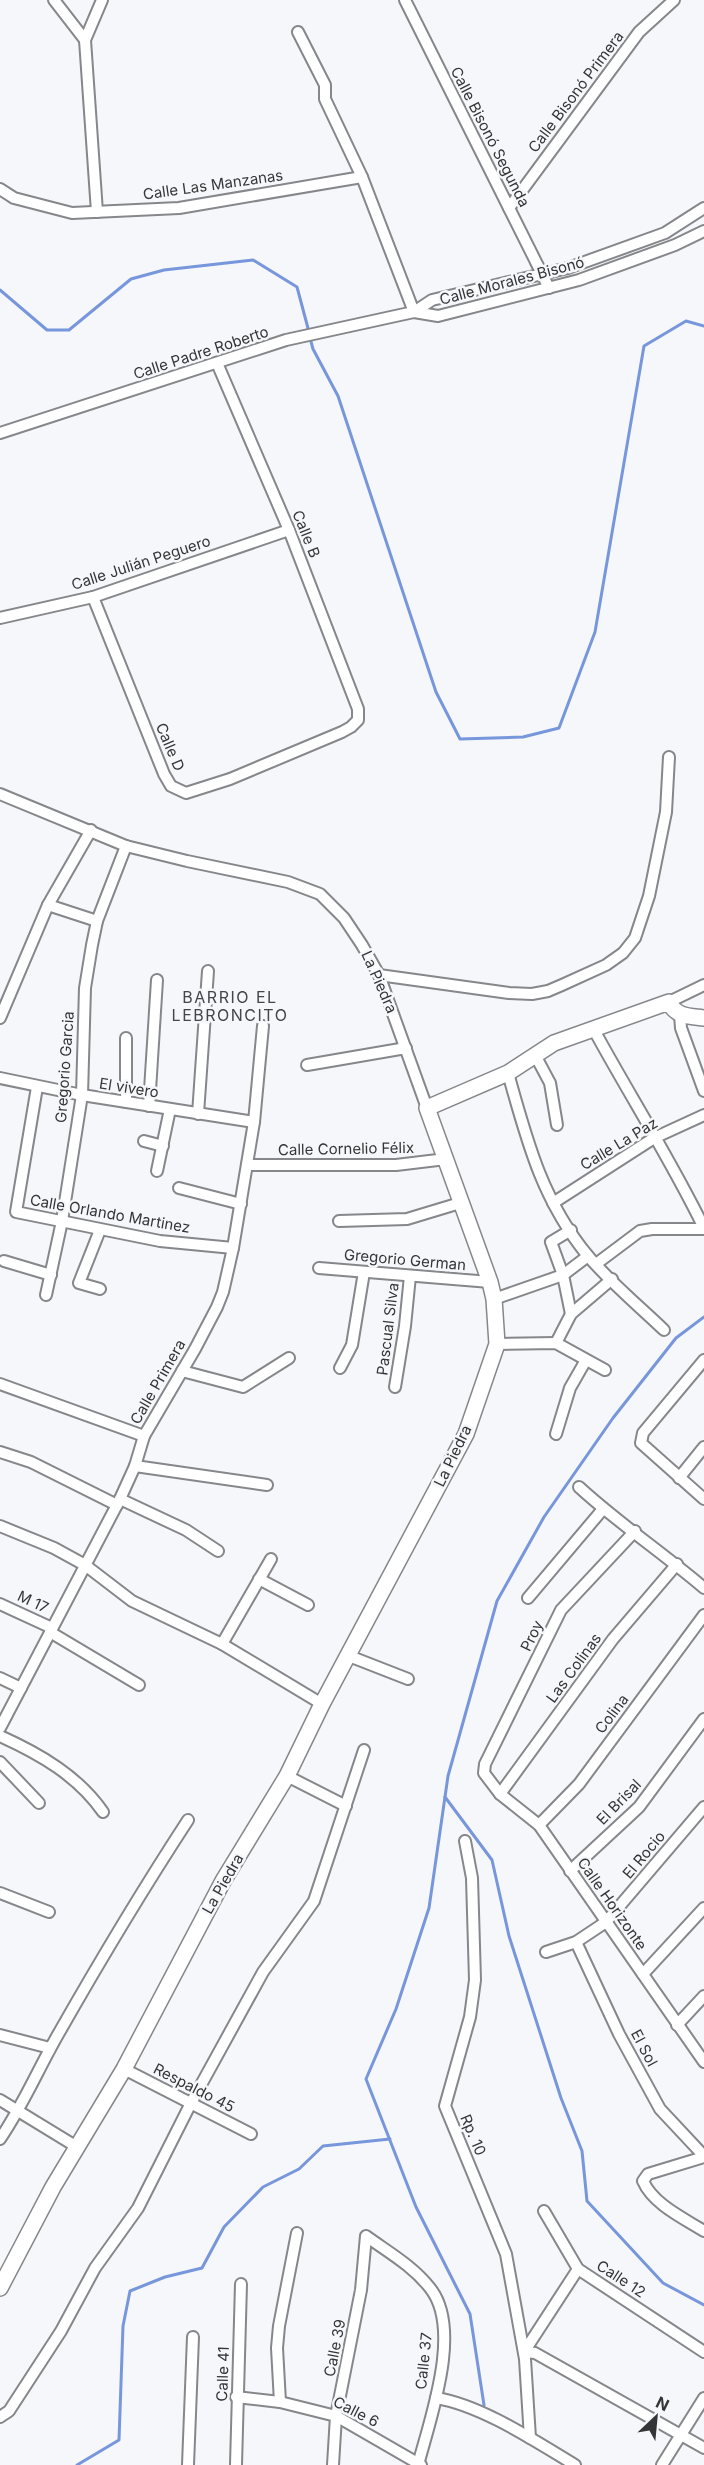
<svg xmlns="http://www.w3.org/2000/svg" width="704" height="2465" font-family="Inter,sans-serif">
	<style>
		.lines { fill: none; stroke-linecap: round; stroke-linejoin: round }
		.stream { stroke: #7796dc; stroke-width: 3 }
		.street-casing { stroke: #85878a; stroke-width: 14 }
		.secondary-casing { stroke: #85878a; stroke-width: 18 }
		.street { stroke: #fff; stroke-width: 10 }
		.secondary { stroke: #fff; stroke-width: 15 }
		.labels { text-anchor: middle; stroke-width: 5; stroke-linejoin: round; paint-order: stroke }
		.street-label { font-size: 15px; fill: #343536; stroke: #f5f7fa }
		.neighbourhood-label { font-size: 16px; letter-spacing: 1.5px; fill: #454649; stroke: #f5f7fa }
	</style>
	<rect width="100%" height="100%" fill="#f5f7fa"/>
	<g class="lines">
		<g class="stream">
			<path d="M0,290L47,330H69L131,279L164,270L253,260L297,287L309,332"/>
			<path d="M310,338L313,349L338,396L436,692L460,739L523,737L559,728L595,632L644,346L686,321L704,326"/>
			<path d="M445,1797L492,1860L509,1936L561,2098L582,2151L587,2201L663,2283L704,2305"/>
			<path d="M484,2405L470,2314L416,2207L366,2079L396,2009L429,1908L448,1776L497,1601L544,1517L613,1418L676,1338L704,1317"/>
			<path d="M77,2465L119,2440L123,2326L130,2291L165,2277L202,2268L224,2227L263,2187L299,2169L323,2146L390,2139"/>
		</g>
		<g class="street-casing">
			<g id="street">
				<path d="M54,0L85,40"/>
				<path d="M405,0L549,288"/>
				<path d="M298,32L325,85V99L362,177L414,312"/>
				<path d="M0,189L14,198L72,213L179,208L362,177"/>
				<path d="M509,208L639,32L674,0"/>
				<path d="M97,212L85,40L102,0"/>
				<path d="M414,312L438,316L579,280L675,245L704,231"/>
				<path d="M0,433L286,340L400,315L414,312L432,300L568,268L665,233L704,208"/>
				<path d="M93,597L164,774L171,786L186,793L230,779L342,732L351,727L358,720V709L289,530L217,363"/>
				<path d="M0,618L93,597L289,530"/>
				<path d="M0,794L126,846L187,861L288,882L320,894L344,918L362,945L379,975L427,1108"/>
				<path d="M48,905L97,921"/>
				<path d="M379,975L509,993L532,994L548,991L562,985L606,965L623,953L635,938L649,896L666,812L669,757"/>
				<path d="M669,1002L704,985"/>
				<path d="M680,1015L681,1028L704,1091"/>
				<path d="M0,1018L48,905L91,830"/>
				<path d="M594,1030C630,1096 671,1160 704,1228"/>
				<path d="M535,1055L550,1083L557,1125"/>
				<path d="M307,1065L406,1048"/>
				<path d="M508,1073C527,1141 542,1200 588,1256C611,1283 639,1306 664,1330"/>
				<path d="M0,1078L82,1095L254,1122"/>
				<path d="M37,1087L16,1212L160,1241L233,1248"/>
				<path d="M126,1102V1038"/>
				<path d="M149,1106L157,980"/>
				<path d="M198,1114L208,971"/>
				<path d="M144,1141L163,1146"/>
				<path d="M247,1165H396L446,1159"/>
				<path d="M157,1171L170,1109"/>
				<path d="M179,1188L241,1204"/>
				<path d="M553,1203L654,1138L704,1115"/>
				<path d="M339,1221L407,1219L460,1203"/>
				<path d="M571,1230L551,1242L563,1275L571,1314"/>
				<path d="M4,1261L51,1275"/>
				<path d="M596,1264L640,1231L652,1229H704"/>
				<path d="M319,1268L490,1282"/>
				<path d="M100,1289L79,1283L100,1230"/>
				<path d="M46,1295L62,1221L82,1095L85,988L92,945L97,921L126,846"/>
				<path d="M494,1299L563,1275L588,1256"/>
				<path d="M556,1343L571,1314L612,1279"/>
				<path d="M497,1344L556,1343L605,1370"/>
				<path d="M704,1360L643,1433L641,1443L704,1499"/>
				<path d="M340,1368L352,1345L364,1272"/>
				<path d="M182,1371L243,1387L289,1358"/>
				<path d="M0,1384L144,1436"/>
				<path d="M395,1387L405,1326L410,1276"/>
				<path d="M556,1434L570,1388L586,1360"/>
				<path d="M0,1452L31,1462L117,1505"/>
				<path d="M135,1466L267,1485"/>
				<path d="M679,1478L704,1447"/>
				<path d="M579,1487C618,1523 663,1553 704,1588"/>
				<path d="M120,1499L186,1530L218,1551"/>
				<path d="M0,1526L54,1548L85,1565L132,1601L222,1644L322,1704"/>
				<path d="M635,1531L561,1610L485,1764L484,1773L500,1794L539,1825L704,2062"/>
				<path d="M259,1579L308,1605"/>
				<path d="M528,1598L603,1509"/>
				<path d="M0,1604L52,1628"/>
				<path d="M50,1632L139,1685"/>
				<path d="M222,1644L271,1559"/>
				<path d="M349,1656L408,1679"/>
				<path d="M0,1678L21,1688"/>
				<path d="M0,1728L120,1499L135,1466L144,1436L195,1349L217,1307L223,1292L233,1248L254,1122L263,1026"/>
				<path d="M0,1736C40,1754 78,1776 103,1812"/>
				<path d="M0,1762L39,1803"/>
				<path d="M287,1776L346,1806"/>
				<path d="M500,1794L613,1639L677,1564"/>
				<path d="M539,1825L579,1784L704,1615"/>
				<path d="M465,1841L472,1878L475,1980L470,2017L445,2106L506,2254L525,2359L530,2438"/>
				<path d="M570,1871L639,1807L704,1719"/>
				<path d="M0,1893L49,1912"/>
				<path d="M576,1942L619,2034L660,2109L704,2156"/>
				<path d="M546,1952L576,1942L606,1922L704,1807"/>
				<path d="M643,1974L704,1908"/>
				<path d="M677,2025L704,1996"/>
				<path d="M0,2035L50,2048"/>
				<path d="M124,2069L251,2134"/>
				<path d="M0,2100L77,2147"/>
				<path d="M0,2139C24,2104 39,2067 60,2031C101,1959 143,1889 188,1820"/>
				<path d="M704,2157L648,2174L643,2181C653,2204 683,2218 704,2231"/>
				<path d="M544,2211L578,2269L704,2352"/>
				<path d="M524,2352L535,2353L704,2448"/>
				<path d="M524,2352L578,2269"/>
				<path d="M236,2397L280,2402L336,2416L421,2465"/>
				<path d="M436,2398C481,2405 535,2441 575,2465"/>
				<path d="M280,2402L277,2348L279,2326L297,2233"/>
				<path d="M0,2417L9,2411L61,2331L95,2268L138,2208L191,2103L263,1972L314,1901L364,1750"/>
				<path d="M188,2465L193,2337"/>
				<path d="M236,2465L241,2284"/>
				<path d="M333,2465L336,2416L361,2290L366,2236C388,2252 413,2266 430,2288C463,2329 430,2419 418,2465"/>
				<path d="M662,2465L704,2398"/>
			</g>
		</g>
		<g class="secondary-casing">
			<path id="secondary" d="M0,2288L53,2187L124,2069L223,1881L287,1776L322,1704L466,1434L497,1344L494,1299L490,1282L427,1108L508,1073L554,1043L669,1002C676,1017 689,1016 704,1018"/>
		</g>
		<use href="#street" class="street"/>
		<use href="#secondary" class="secondary"/>
	</g>
	<g class="labels">
		<g class="street-label">
			<text transform="translate(576 92) rotate(-53)" y="5">Calle Bisonó Primera</text>
			<text transform="translate(490 137) rotate(63)" y="5">Calle Bisonó Segunda</text>
			<text transform="translate(213 185) rotate(-8)" y="5">Calle Las Manzanas</text>
			<text transform="translate(512 281) rotate(-15)" y="5">Calle Morales Bisonó</text>
			<text transform="translate(201 353) rotate(-18)" y="5">Calle Padre Roberto</text>
			<text transform="translate(306 534) rotate(68)" y="5">Calle B</text>
			<text transform="translate(141 563) rotate(-18)" y="5">Calle Julián Peguero</text>
			<text transform="translate(170 747) rotate(67)" y="5">Calle D</text>
			<text transform="translate(379 982) rotate(66)" y="5">La Piedra</text>
			<text transform="translate(65 1067) rotate(-86)" y="5">Gregorio Garcia</text>
			<text transform="translate(129 1088) rotate(9)" y="5">El vivero</text>
			<text transform="translate(619 1144) rotate(-31)" y="5">Calle La Paz</text>
			<text transform="translate(346 1149) rotate(-1)" y="5">Calle Cornelio Félix</text>
			<text transform="translate(110 1214) rotate(10)" y="5">Calle Orlando Martinez</text>
			<text transform="translate(405 1260) rotate(5)" y="5">Gregorio German</text>
			<text transform="translate(388 1329) rotate(-83)" y="5">Pascual Silva</text>
			<text transform="translate(158 1382) rotate(-60)" y="5">Calle Primera</text>
			<text transform="translate(453 1456) rotate(-64)" y="5">La Piedra</text>
			<text transform="translate(33 1602) rotate(25)" y="5">M 17</text>
			<text transform="translate(532 1636) rotate(-64)" y="5">Proy</text>
			<text transform="translate(574 1668) rotate(-54)" y="5">Las Colinas</text>
			<text transform="translate(612 1714) rotate(-53)" y="5">Colina</text>
			<text transform="translate(619 1802) rotate(-46)" y="5">El Brisal</text>
			<text transform="translate(644 1855) rotate(-50)" y="5">El Rocio</text>
			<text transform="translate(223 1884) rotate(-60)" y="5">La Piedra</text>
			<text transform="translate(612 1904) rotate(55)" y="5">Calle Horizonte</text>
			<text transform="translate(644 2048) rotate(62)" y="5">El Sol</text>
			<text transform="translate(194 2088) rotate(27)" y="5">Respaldo 45</text>
			<text transform="translate(473 2135) rotate(67)" y="5">Rp. 10</text>
			<text transform="translate(621 2279) rotate(33)" y="5">Calle 12</text>
			<text transform="translate(335 2348) rotate(-79)" y="5">Calle 39</text>
			<text transform="translate(424 2361) rotate(-84)" y="5">Calle 37</text>
			<text transform="translate(223 2374) rotate(-88)" y="5">Calle 41</text>
			<text transform="translate(356 2412) rotate(27)" y="5">Calle 6</text>
		</g>
		<g class="neighbourhood-label">
			<text x="230" y="1003">BARRIO EL<tspan x="230" dy="18">LEBRONCITO</tspan></text>
		</g>
	</g>
	<g transform="translate(656 2417) rotate(26)" stroke="#f5f7fa" stroke-width="4.5" paint-order="stroke">
	<path d="M0-4.5L10 22L0 15L-10 22Z" fill="#343536"/>
	<text y="-9" font-size="16" font-weight="bold" text-anchor="middle" fill="#343536">N</text>
	</g>
</svg>
